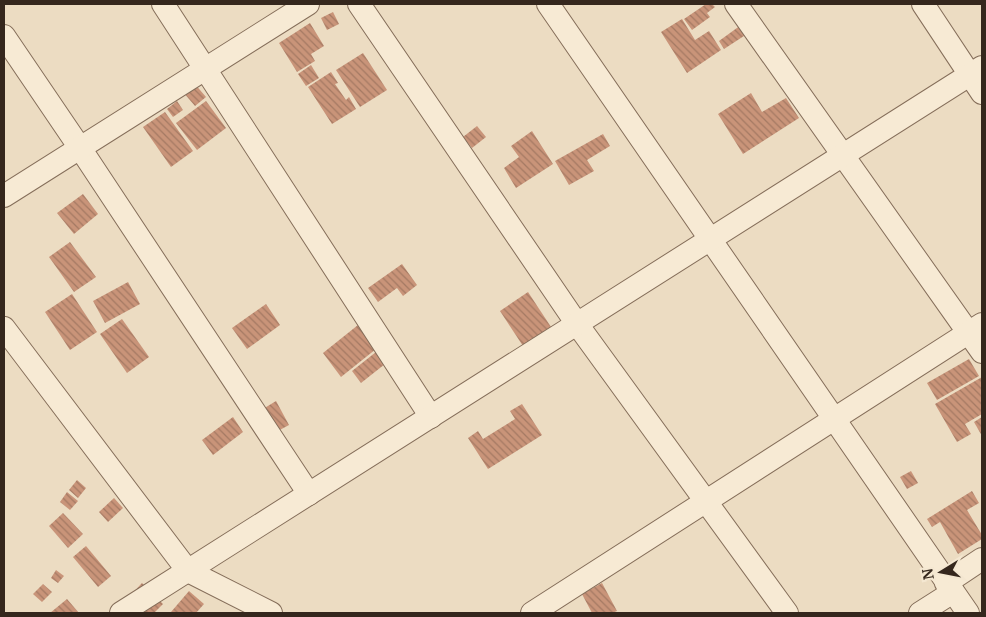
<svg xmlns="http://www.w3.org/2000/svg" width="986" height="617" font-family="Merriweather,serif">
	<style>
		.building { fill: url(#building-back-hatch) }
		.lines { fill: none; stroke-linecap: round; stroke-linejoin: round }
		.minor-casing { stroke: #856e5a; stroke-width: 24 }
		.minor { stroke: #f7ead4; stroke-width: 22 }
	</style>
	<defs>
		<pattern id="building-back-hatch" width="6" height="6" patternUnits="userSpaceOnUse" patternTransform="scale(1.25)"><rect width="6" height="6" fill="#c99479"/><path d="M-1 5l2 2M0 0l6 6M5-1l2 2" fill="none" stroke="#a47963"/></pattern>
	</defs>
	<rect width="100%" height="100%" fill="#ecdcc2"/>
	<g class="building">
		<path d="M706,4H712L715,7L707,13L710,17L692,30L684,19Z"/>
		<path d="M333,12L339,24L327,30L321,18Z"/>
		<path d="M682,19L695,40L709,31L721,50L687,73L661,32Z"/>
		<path d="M310,23L324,46L311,54L315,61L297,72L279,43Z"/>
		<path d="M741,25L747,34L724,49L719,41Z"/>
		<path d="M363,53L387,90L360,107L336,70Z"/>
		<path d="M311,65L319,78L306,86L298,74Z"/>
		<path d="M331,72L338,83L335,84L346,100L349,97L356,109L332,124L308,87Z"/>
		<path d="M194,83L206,97L195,106L183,92Z"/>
		<path d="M751,93L762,112L786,98L799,118L743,154L718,114Z"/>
		<path d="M177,101L183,110L173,117L167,109Z"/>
		<path d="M206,101L226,128L197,150L176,123Z"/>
		<path d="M165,112L193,151L171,167L143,127Z"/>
		<path d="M477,126L486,137L472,148L463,137Z"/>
		<path d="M532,131L553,164L516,188L504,168L519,157L511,146Z"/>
		<path d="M603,134L610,146L587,160L594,171L569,185L555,161Z"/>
		<path d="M83,194L98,214L74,234L57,213Z"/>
		<path d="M70,242L96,277L74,292L49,257Z"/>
		<path d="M402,264L417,285L403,296L397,288L378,302L368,288Z"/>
		<path d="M128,282L140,304L105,323L93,301Z"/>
		<path d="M528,292L553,330L525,349L500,311Z"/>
		<path d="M72,294L97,332L70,350L45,312Z"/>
		<path d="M266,304L280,325L247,349L232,328Z"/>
		<path d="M122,319L149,357L127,373L100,334Z"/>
		<path d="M363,321L381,345L341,377L323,353Z"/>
		<path d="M376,352L385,364L361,383L352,371Z"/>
		<path d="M969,359L979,376L937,400L927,383Z"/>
		<path d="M982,377V414L965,424L971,434L957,442L935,404Z"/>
		<path d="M276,401L289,425L276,432L263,409Z"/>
		<path d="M522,404L542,435L488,469L468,438L478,431L483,439L515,419L510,411Z"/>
		<path d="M233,417L243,432L213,455L202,440Z"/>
		<path d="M982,417V436L974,422Z"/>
		<path d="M911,471L918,483L907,489L900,477Z"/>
		<path d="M77,480L86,488L78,498L69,490Z"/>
		<path d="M972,491L979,503L967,510L982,535V539L958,554L940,522L932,527L927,519Z"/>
		<path d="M67,492L78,501L70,510L60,502Z"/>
		<path d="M114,498L123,508L108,522L99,512Z"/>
		<path d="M63,513L83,534L68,548L49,526Z"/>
		<path d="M86,546L111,576L98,587L73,557Z"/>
		<path d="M56,570L64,576L58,583L51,578Z"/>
		<path d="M142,583L163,604L154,613H145L129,597Z"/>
		<path d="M602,583L617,611L612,613H592L582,594Z"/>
		<path d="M43,584L52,592L42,602L33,594Z"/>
		<path d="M189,591L204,604L196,613H173L171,612Z"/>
		<path d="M67,599L79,613H50Z"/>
	</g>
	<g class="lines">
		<g class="minor-casing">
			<g id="minor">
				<path d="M163,4L431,417"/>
				<path d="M359,4L577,324L787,613"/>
				<path d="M548,4L968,613"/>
				<path d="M736,4L982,352"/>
				<path d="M923,4L982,93"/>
				<path d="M4,36L80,148L309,494"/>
				<path d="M4,196L308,4"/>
				<path d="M4,328L188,571L271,613"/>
				<path d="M946,583L982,559"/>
				<path d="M121,613L982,67"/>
				<path d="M532,613L982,324"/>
				<path d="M920,613L953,592"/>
			</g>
		</g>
		<use href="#minor" class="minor"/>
	</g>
	<rect width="986" height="617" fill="none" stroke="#35271d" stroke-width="10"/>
	<g transform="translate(941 572) rotate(260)" stroke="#f4e7d1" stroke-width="4" paint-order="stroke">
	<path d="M0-4L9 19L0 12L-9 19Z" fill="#35271d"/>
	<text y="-8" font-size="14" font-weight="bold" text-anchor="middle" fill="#35271d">N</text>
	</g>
</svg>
